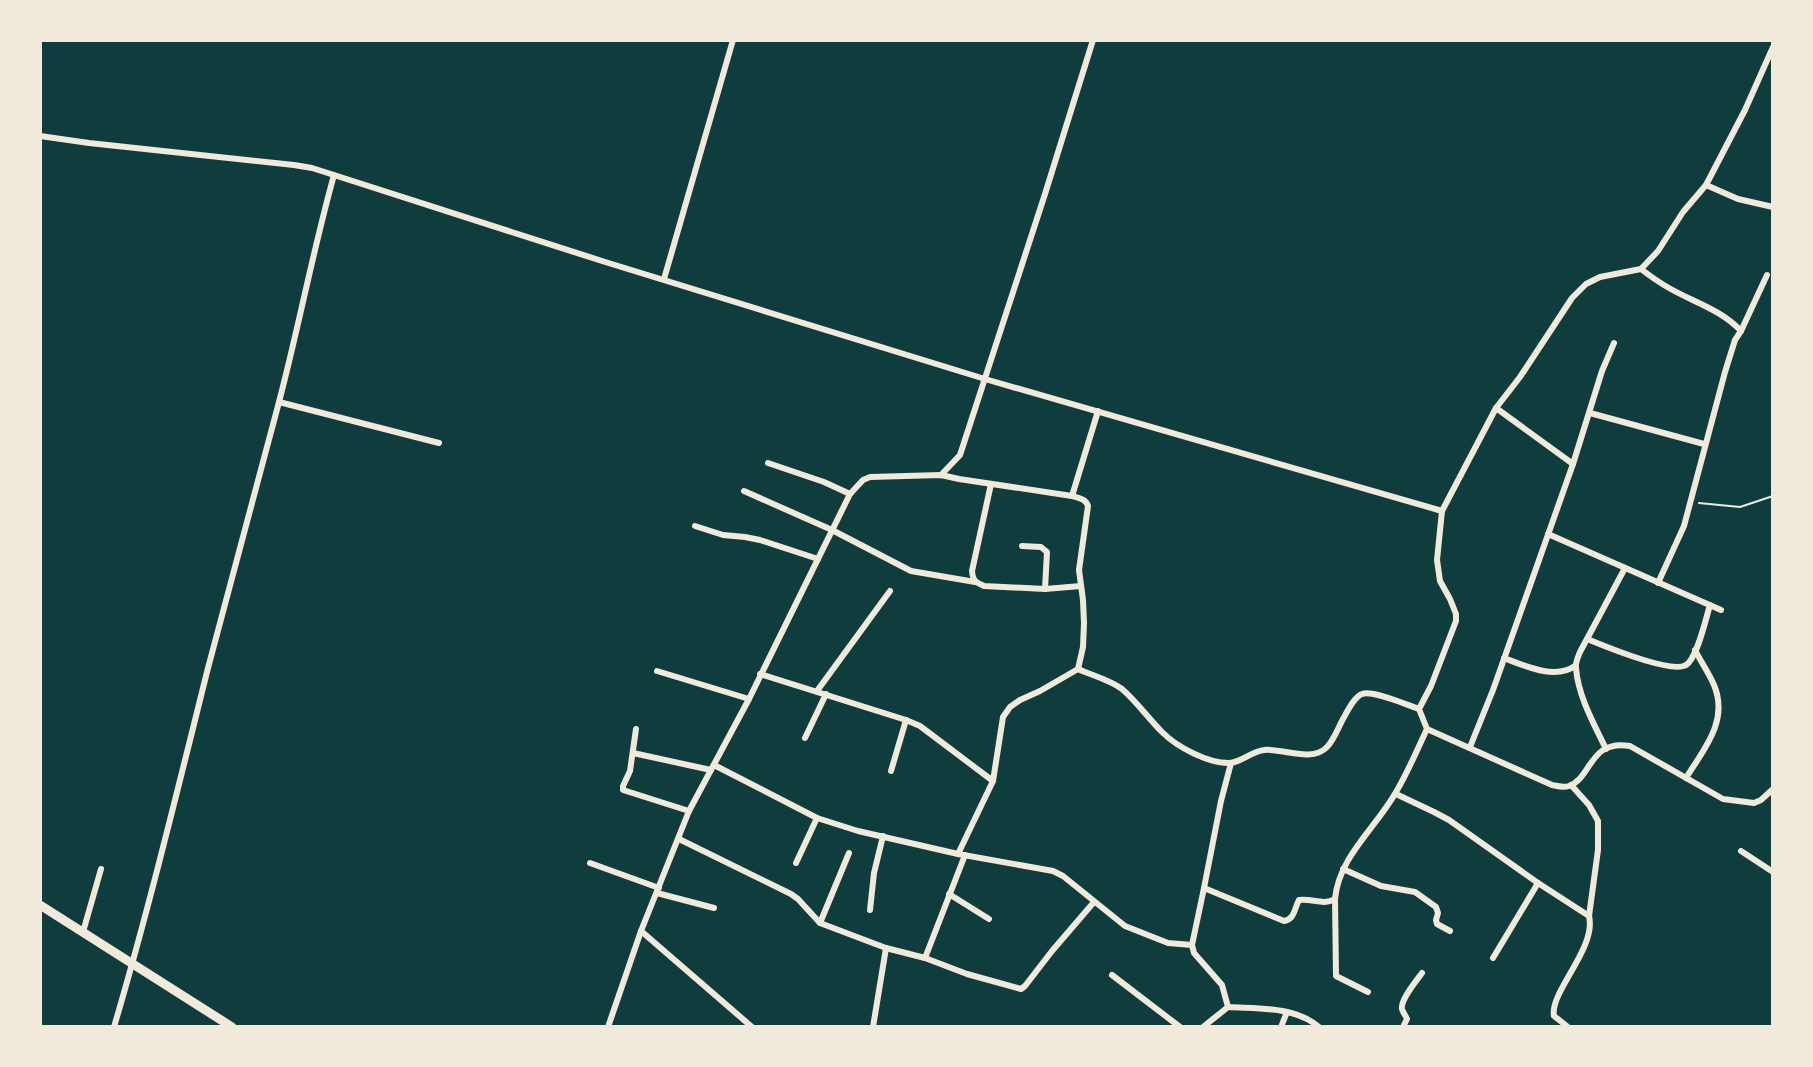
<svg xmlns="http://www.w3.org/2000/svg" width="1813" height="1067" font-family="Ubuntu,sans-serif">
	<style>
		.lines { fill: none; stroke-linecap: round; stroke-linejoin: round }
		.path { stroke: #f1e9da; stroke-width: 2 }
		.minor { stroke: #f1e9da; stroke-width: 6 }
		.secondary { stroke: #f1e9da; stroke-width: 9 }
	</style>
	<rect width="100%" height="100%" fill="#0f3d3e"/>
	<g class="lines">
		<path class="path" d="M1699,503L1740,507L1773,496"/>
		<g class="minor">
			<path d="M1773,47L1745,110L1706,185L1683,212L1658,251L1641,269L1600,277L1586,284L1572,298L1520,377L1496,408L1442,511L1437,560L1440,581L1450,599L1456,614V621L1431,686L1419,709L1427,729L1552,785C1557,786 1563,788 1569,786C1592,778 1589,739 1630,746L1723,799L1754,803L1761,800L1773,789"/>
			<path d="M40,136L89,143L294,165L312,168L334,175C313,250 299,326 279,402C256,491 231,579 208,668C178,788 149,908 114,1027"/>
			<path d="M334,175L602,261L985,379L1442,511"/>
			<path d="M1706,185L1738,199L1773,207"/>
			<path d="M1641,269C1650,276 1660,283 1669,288C1693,302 1722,310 1741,331L1735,340L1725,372L1684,526L1658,583"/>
			<path d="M664,279L733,40"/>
			<path d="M1741,331L1767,275"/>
			<path d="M279,402L439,443"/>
			<path d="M1496,408L1573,464"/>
			<path d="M1590,413L1704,444"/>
			<path d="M768,463L824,482L850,494"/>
			<path d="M941,475L960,455L1045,194L1093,40"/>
			<path d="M991,484L972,571C973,581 975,582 984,586L1045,589L1081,586"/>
			<path d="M744,491L832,530L911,571L975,582"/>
			<path d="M1072,496L1098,411"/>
			<path d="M695,526L723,535L745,537L760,540L818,559"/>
			<path d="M1548,534L1721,610"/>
			<path d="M1022,546L1041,547L1047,552L1045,589"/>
			<path d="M1587,639C1604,646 1671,674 1686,665C1697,659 1706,618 1710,605"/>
			<path d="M1504,658C1525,666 1555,680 1575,666"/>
			<path d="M1078,669C1091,675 1110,680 1122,689C1137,702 1148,718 1162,732C1177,747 1207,763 1229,763C1241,763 1252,751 1264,750C1282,748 1312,763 1327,747C1334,740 1338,728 1343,719C1347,712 1354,697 1362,694C1373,690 1407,705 1419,709"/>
			<path d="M657,671L749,699"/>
			<path d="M760,674L906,720L920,726L993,781"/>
			<path d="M817,691L890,591"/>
			<path d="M636,729L630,771L623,786V790L689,811"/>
			<path d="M805,738L826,694"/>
			<path d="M1470,747L1493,690L1573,464L1602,371L1614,343"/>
			<path d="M1606,749C1594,724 1578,696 1576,668C1575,663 1578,657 1580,652L1625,568"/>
			<path d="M633,753L711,770"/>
			<path d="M1231,763L1221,801L1204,888L1284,921C1295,919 1294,909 1299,900C1312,898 1323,906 1335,899C1339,856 1376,828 1396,792C1408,772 1417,750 1427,729"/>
			<path d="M714,765L817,818L858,831L958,854L1053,871L1063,876L1125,926L1168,943L1192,945L1194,953L1222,985L1228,1007L1203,1027"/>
			<path d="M891,771L906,720"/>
			<path d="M1686,778C1704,749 1729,721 1714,685C1709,673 1701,662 1695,650"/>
			<path d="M1571,785L1589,805L1598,821V850L1589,916"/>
			<path d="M1396,794L1434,812L1449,820L1538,883L1589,916C1597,948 1549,993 1554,1016L1568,1027"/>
			<path d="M679,839L791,894L798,899L820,923L886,948L925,958L967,974L1021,989L1025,986L1052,951L1094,902"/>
			<path d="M1741,851L1773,872"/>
			<path d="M590,863L659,888"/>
			<path d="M796,863L817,818"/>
			<path d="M1343,869L1381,886L1415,892L1436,907L1438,913L1436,920L1437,924L1450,931"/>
			<path d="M657,893L714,908"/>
			<path d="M949,894L989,919"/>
			<path d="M1335,899L1336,976L1368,992"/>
			<path d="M870,910L874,873L883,836"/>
			<path d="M820,923L849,853"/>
			<path d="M641,931L752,1027"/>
			<path d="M83,932L101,869"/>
			<path d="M1192,945L1204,888"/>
			<path d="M925,958L965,855"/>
			<path d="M1493,958L1538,883"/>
			<path d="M1112,975L1180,1027"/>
			<path d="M1228,1007C1259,1009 1294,1006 1319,1027"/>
			<path d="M608,1027L641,931L689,811L749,699L850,494L863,480L870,477L941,475L959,479L1072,496C1079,498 1086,499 1088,506L1079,570L1083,600L1084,623L1083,647L1078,669L1040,691L1020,700L1010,707L1003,717L993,781L958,854"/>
			<path d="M873,1027L886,948"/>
			<path d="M1281,1027L1287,1012"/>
			<path d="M1403,1027L1407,1019C1406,1016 1403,1013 1402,1009C1400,1000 1417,980 1422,973"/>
		</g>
		<path class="secondary" d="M40,905L232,1027"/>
	</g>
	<rect width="1813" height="1067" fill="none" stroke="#f1e9da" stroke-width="84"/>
</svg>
